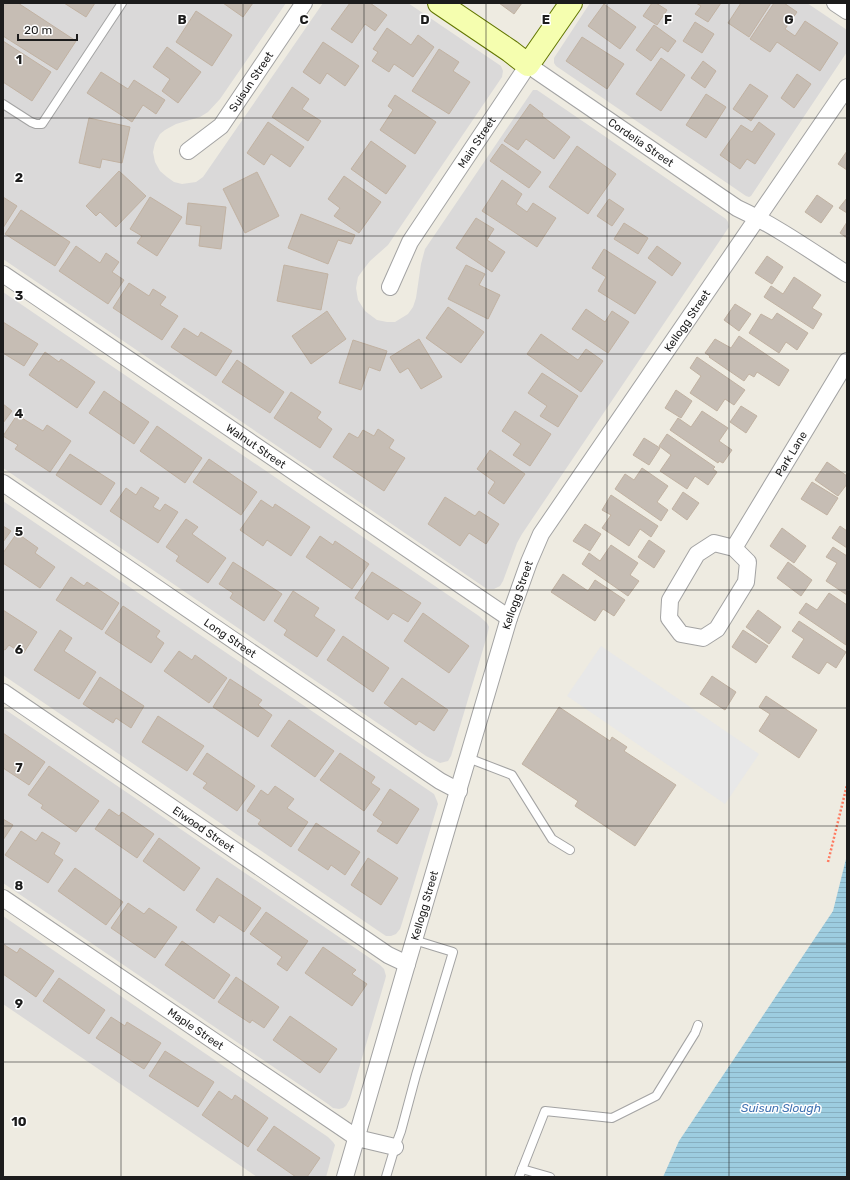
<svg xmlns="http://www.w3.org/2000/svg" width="850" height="1180" font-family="Rubik,sans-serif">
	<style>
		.residential { fill: #dad9d9 }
		.parking { fill: #e8e8e8 }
		.water { fill: url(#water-rules) }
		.building { fill: #c6bdb4; stroke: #c1b2a2 }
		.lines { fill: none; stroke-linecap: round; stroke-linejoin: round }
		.service-casing { stroke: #a3a3a3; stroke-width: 10 }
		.minor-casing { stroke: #a3a3a3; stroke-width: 18 }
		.secondary-casing { stroke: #627600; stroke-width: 24 }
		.path { stroke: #ff7b61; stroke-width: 2.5; stroke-dasharray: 2 2; stroke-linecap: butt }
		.service { stroke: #fff; stroke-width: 8 }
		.minor { stroke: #fff; stroke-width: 16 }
		.secondary { stroke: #f5feaf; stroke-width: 22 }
		.grid { fill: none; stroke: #1c1c1c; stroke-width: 1; stroke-opacity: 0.55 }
		.labels { text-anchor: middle; stroke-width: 3; stroke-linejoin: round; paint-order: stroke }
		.street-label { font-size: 11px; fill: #1c1c1c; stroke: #fff }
		.water-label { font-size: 12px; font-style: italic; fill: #4273b2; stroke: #fff }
		.grid-label { font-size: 13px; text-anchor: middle; font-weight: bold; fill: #1c1c1c; stroke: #fff; stroke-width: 3; stroke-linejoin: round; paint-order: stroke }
	</style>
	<defs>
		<pattern id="water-rules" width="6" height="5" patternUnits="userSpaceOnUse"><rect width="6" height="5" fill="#9dcde0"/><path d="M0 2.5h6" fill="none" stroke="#87afc0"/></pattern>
	</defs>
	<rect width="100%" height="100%" fill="#eeebe1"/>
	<g class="residential">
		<path d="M3,3H286L220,99L208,112L200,117L176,124L165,130L160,134L155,143L153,152L155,162L160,171L167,177L174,182L182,184L196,182L203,177L323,3H408L501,66L503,71L502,77L388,245L370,261L363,270L358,277L356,288L358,300L365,311L377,320L387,322H395L408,314L413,307L416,298L421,264L425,249L533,90H537L726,219L728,222L729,227L522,534L517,543L503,581L500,586L494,589H487L3,259Z"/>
		<path d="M590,3H807L847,30V52L751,196L749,197L746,196L556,66L554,63V58Z"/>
		<path d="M3,292L479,616L487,623L489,627L487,636L451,756L448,761L440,763L426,756L3,468Z"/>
		<path d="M3,501L434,794L437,801L438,804L402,923L400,929L396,934L391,936H386L380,932L3,675Z"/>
		<path d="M3,708L380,965L384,969L386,976L385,980L350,1099L346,1106L343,1108L339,1109L333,1108L328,1104L3,883Z"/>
		<path d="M3,916L328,1137L333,1142L335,1145L326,1177H257L3,1004Z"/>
	</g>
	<path class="parking" d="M601,646L759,754L725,804L567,696Z"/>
	<path class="water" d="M847,855V1177H663L679,1141L833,911Z"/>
	<g class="building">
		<path d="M3,3H18L76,41L57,70L3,36Z"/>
		<path d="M64,3H95L86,17Z"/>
		<path d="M223,3H253L243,17Z"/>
		<path d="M350,3H370L387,15L375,31L365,24L352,43L331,29Z"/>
		<path d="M499,3H522L514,14Z"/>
		<path d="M652,3H656L667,10L657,25L643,16Z"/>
		<path d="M696,3H721L708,22L695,14L701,6Z"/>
		<path d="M741,3H771L749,37L728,23Z"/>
		<path d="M774,3H784L797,12L785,29L795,36L805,21L838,43L820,71L777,42L770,52L750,39Z"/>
		<path d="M604,4L636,27L620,49L588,26Z"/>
		<path d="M196,11L232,35L212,66L176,42Z"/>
		<path d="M695,22L714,34L702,53L683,41Z"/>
		<path d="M654,25L676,41L668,52L661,47L651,61L636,50Z"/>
		<path d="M387,28L411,45L418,35L434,47L413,77L394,64L389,72L372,61L378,52L373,49Z"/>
		<path d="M582,37L624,64L607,89L566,61Z"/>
		<path d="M3,41L51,72L32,101L3,82Z"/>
		<path d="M323,42L359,66L345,86L327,73L320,84L303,72Z"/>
		<path d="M167,47L201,72L178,103L162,91L170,79L153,67Z"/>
		<path d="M439,49L459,62L453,71L470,82L449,114L412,91Z"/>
		<path d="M661,58L685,75L661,111L636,94Z"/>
		<path d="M703,61L716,71L705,88L691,78Z"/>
		<path d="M101,72L128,89L134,80L165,100L156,114L143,105L132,122L87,93Z"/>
		<path d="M797,74L811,84L794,108L781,98Z"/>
		<path d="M750,84L768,96L751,121L733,109Z"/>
		<path d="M292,87L309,99L302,109L321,121L308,141L272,117Z"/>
		<path d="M706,94L726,107L706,138L686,125Z"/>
		<path d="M395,95L436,122L415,154L380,130L393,110L388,106Z"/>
		<path d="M530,104L543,114L542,116L570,137L554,159L526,139L518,150L504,141Z"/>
		<path d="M89,118L130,127L122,163L102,159L100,168L79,163Z"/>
		<path d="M268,122L304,147L290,167L271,154L264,165L247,153Z"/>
		<path d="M759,122L775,134L755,164L747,159L740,169L720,155L741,125L752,132Z"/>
		<path d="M371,141L406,166L386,194L351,169Z"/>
		<path d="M502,144L541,172L529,188L490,161Z"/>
		<path d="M577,146L616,174L588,214L549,187Z"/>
		<path d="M847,151V170L838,164Z"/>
		<path d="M119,171L146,196L116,227L100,212L96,216L86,206Z"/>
		<path d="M257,172L279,216L245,233L223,189Z"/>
		<path d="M344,176L381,202L359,233L334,216L340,208L328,199Z"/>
		<path d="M502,180L522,194L516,204L527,212L533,203L556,218L537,247L482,211Z"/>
		<path d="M817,195L833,206L821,223L805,212Z"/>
		<path d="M3,197L17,206L3,228Z"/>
		<path d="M150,197L182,217L157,256L137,243L142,236L130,229Z"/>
		<path d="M847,198V213L839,208Z"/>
		<path d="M609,199L624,209L612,226L597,216Z"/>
		<path d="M188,203L226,207L221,249L199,246L201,226L186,224Z"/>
		<path d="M21,210L70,242L55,266L5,234Z"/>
		<path d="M301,214L355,235L351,244L338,240L328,264L288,248Z"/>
		<path d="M476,218L494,229L487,240L505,252L492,272L456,248Z"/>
		<path d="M847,222V238L840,233Z"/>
		<path d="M624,223L648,238L638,254L614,239Z"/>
		<path d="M76,246L100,263L106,253L119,262L112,272L124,280L108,304L59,271Z"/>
		<path d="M657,246L681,263L672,276L648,258Z"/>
		<path d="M604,249L656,282L635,314L598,291L606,277L592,268Z"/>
		<path d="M767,256L783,267L772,284L755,273Z"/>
		<path d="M284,265L328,274L321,310L277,301Z"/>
		<path d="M466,265L485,274L479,285L500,295L488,319L448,299Z"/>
		<path d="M794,277L821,295L812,308L822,314L813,329L764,297L771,286L783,294Z"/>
		<path d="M129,283L149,296L153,289L166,297L160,305L178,316L162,340L113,308Z"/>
		<path d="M735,304L751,314L739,331L724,320Z"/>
		<path d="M448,307L484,332L461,363L426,338Z"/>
		<path d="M586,309L605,322L612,311L629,322L608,353L572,329Z"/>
		<path d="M327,311L346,339L311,364L292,336Z"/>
		<path d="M777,313L808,333L797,350L786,342L779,353L749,333L761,314L772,320Z"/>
		<path d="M3,322L38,344L24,366L3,353Z"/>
		<path d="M184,328L198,337L201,332L232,351L216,376L171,347Z"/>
		<path d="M541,334L578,360L586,349L603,361L581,392L527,354Z"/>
		<path d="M739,336L789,370L779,386L757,372L754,377L749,374L744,381L709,357L710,356L705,353L715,339L731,348Z"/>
		<path d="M419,339L442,377L421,389L408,368L400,373L390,357Z"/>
		<path d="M353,340L387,351L380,371L369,367L361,390L339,383Z"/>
		<path d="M45,352L59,362L61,359L95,382L77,408L29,375Z"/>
		<path d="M697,357L745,390L734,405L725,399L717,411L690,393L701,376L690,368Z"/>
		<path d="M237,360L284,392L270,413L222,382Z"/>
		<path d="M542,373L578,396L558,427L540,416L547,406L528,393Z"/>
		<path d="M676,390L692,401L681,418L665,408Z"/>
		<path d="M104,391L149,422L134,444L89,413Z"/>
		<path d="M291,392L321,412L317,418L332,429L320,448L274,418Z"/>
		<path d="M3,404L12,411L3,423Z"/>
		<path d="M741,406L757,416L746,433L730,422Z"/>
		<path d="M515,411L551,434L530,466L513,455L521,444L502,431Z"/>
		<path d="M702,411L728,428L719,441L732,450L723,463L719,461L718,463L670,430L678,418L691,427Z"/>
		<path d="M17,415L43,431L47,425L71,441L50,472L15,449L18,445L3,436Z"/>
		<path d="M157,426L202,458L185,483L140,451Z"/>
		<path d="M378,429L394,440L389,448L405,458L384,491L333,457L349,433L358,438L363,430L374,436Z"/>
		<path d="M667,434L715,467L713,469L717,472L708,485L695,476L687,489L660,471L671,455L659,446Z"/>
		<path d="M644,438L660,448L649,465L633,455Z"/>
		<path d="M490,450L525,474L504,504L488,493L495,482L477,469Z"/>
		<path d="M70,454L115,483L101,505L56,475Z"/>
		<path d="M209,459L257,492L241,515L193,482Z"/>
		<path d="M827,462L847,476V484L838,496L815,480Z"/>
		<path d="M642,468L668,486L657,502L668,510L661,521L615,489L625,474L634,480Z"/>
		<path d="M812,482L838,498L827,515L801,499Z"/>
		<path d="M141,487L159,498L153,507L160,511L165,504L178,512L158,543L110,511L126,488L136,495Z"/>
		<path d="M683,492L699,503L687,520L672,509Z"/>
		<path d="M611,495L658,526L651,537L640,529L629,546L602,528L611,515L602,510Z"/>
		<path d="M445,497L475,516L479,511L499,524L486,544L469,533L460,546L428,524Z"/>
		<path d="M261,500L273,508L275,504L310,527L291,556L267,540L263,546L240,530Z"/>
		<path d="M186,519L198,527L192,534L226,558L208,583L176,561L179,556L166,547Z"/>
		<path d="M585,524L601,534L590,551L573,541Z"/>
		<path d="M3,526L11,531L3,542Z"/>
		<path d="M840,526L847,531V548L832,538Z"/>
		<path d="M782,528L806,546L794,563L770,546Z"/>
		<path d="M17,533L38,548L35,553L55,567L40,588L3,563V553Z"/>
		<path d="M320,536L333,545L335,541L369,564L352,589L306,557Z"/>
		<path d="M649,540L665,551L654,568L638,557Z"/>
		<path d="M611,545L638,563L630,575L639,581L628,596L582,564L589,553L600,561Z"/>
		<path d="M833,547L847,556V595L826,581L837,563L826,557Z"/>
		<path d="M233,562L282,594L264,621L230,598L233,593L219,584Z"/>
		<path d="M788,562L812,580L801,596L777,578Z"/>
		<path d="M372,572L421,603L408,622L393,613L388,620L355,598Z"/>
		<path d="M563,574L588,591L595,580L625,600L614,616L603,609L595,621L551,592Z"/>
		<path d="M71,577L84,586L87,582L119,603L102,630L56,600Z"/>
		<path d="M293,591L319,608L314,616L335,630L317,657L284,635L287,630L274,621Z"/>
		<path d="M829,593L847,605L846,645L799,613L806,603L817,610Z"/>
		<path d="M123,606L160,631L156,637L164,643L151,663L105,633Z"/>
		<path d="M3,610L37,632L23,654L9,645L5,650L3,649Z"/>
		<path d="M758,610L781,627L769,644L746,627Z"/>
		<path d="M423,613L469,646L449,673L404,641Z"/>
		<path d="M799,621L846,652L836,668L827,662L819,674L792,657L804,639L792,631Z"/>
		<path d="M60,630L72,638L64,651L96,672L79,699L34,670Z"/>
		<path d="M743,630L768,646L756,663L732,647Z"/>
		<path d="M343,636L389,668L373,692L327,660Z"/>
		<path d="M179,651L192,660L195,655L227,678L209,703L164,671Z"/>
		<path d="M712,676L736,692L725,710L700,694Z"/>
		<path d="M100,677L144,706L131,728L116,718L113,723L83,704Z"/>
		<path d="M402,678L448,710L434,731L419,721L416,725L384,703Z"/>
		<path d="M230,679L262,700L258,705L272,715L258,737L213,707Z"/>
		<path d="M766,696L817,730L799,758L759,731L770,714L759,707Z"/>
		<path d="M559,707L610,741L612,737L627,747L624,751L676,785L635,846L575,806L578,801L522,764Z"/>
		<path d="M158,716L204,746L187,771L142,742Z"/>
		<path d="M289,720L334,751L315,777L271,746Z"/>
		<path d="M3,733L45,762L29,785L3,768Z"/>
		<path d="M207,753L255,786L237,811L203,788L207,783L193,774Z"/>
		<path d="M340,753L375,777L371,783L380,789L364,811L320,780Z"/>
		<path d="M49,766L99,801L76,832L41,808L43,805L28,795Z"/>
		<path d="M275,786L294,799L287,808L308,822L291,847L258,824L261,820L247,811L261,790L268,795Z"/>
		<path d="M390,789L419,809L397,844L377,831L383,822L373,815Z"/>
		<path d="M109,809L119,816L122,812L154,834L137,858L95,829Z"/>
		<path d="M3,819L13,825L3,840Z"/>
		<path d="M316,823L360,852L345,875L331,865L328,870L298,850Z"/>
		<path d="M21,831L36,841L42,832L60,843L54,854L63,860L48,883L5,855Z"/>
		<path d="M159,838L200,868L184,891L143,861Z"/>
		<path d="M368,858L398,878L381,905L351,885Z"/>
		<path d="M75,868L123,902L106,925L58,891Z"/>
		<path d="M217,878L261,908L244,932L219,915L214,923L196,910Z"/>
		<path d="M128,903L144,914L149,908L177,927L155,958L111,928Z"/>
		<path d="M266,912L308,941L287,971L277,964L282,957L250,934Z"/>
		<path d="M182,941L230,975L214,999L165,965Z"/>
		<path d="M3,944L17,953L20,948L54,971L36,997L3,974Z"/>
		<path d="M323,947L356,970L352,974L367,984L352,1006L305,973Z"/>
		<path d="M236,977L279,1007L264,1028L252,1020L250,1023L218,1002Z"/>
		<path d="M59,978L105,1010L89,1034L43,1001Z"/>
		<path d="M290,1016L337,1049L320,1073L273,1040Z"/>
		<path d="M111,1017L125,1026L127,1022L161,1043L144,1069L96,1038Z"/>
		<path d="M165,1051L214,1082L198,1107L149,1076Z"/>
		<path d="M219,1091L232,1100L235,1095L268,1118L248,1147L202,1115Z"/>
		<path d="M274,1126L320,1158L307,1177H296L257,1150Z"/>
	</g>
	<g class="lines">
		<g class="service-casing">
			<g id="service">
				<path d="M3,104L31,122L36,124H42L122,3"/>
				<path d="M468,758L512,775L552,839L570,850"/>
				<path d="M522,1169L550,1177"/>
				<path d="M386,1177L395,1147L401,1131L416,1075L453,952L414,940"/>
				<path d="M519,1177L545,1111L612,1118L656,1096L695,1033L698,1025"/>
			</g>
		</g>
		<g class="minor-casing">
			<g id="minor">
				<path d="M835,3L847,11"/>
				<path id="s1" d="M188,151L221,126L304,3"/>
				<path id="s2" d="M3,274L509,618"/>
				<path id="s3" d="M390,287L410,242L528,65L737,208C776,226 811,251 847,274"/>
				<path id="s4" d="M3,483L440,781L459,791"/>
				<path d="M714,543L734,548L748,562L746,582L717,629L703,638L681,634L669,618L670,600L697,554Z"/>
				<path id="s5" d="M734,548L847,361"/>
				<path id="s6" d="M3,692L388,955L407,964"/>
				<path id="s7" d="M3,898L357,1138L395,1147"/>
				<path id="s8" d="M345,1177L407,964L509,618L529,562L541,534L847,87"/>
			</g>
		</g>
		<g class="secondary-casing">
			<path id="secondary" d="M439,3L510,51L528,65L571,3"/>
		</g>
		<path class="path" d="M828,862L847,785"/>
		<use href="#service" class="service"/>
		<use href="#minor" class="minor"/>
		<use href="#secondary" class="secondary"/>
	</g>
	<path class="grid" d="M121,3V1177M243,3V1177M364,3V1177M486,3V1177M607,3V1177M729,3V1177M3,118H847M3,236H847M3,354H847M3,472H847M3,590H847M3,708H847M3,826H847M3,944H847M3,1062H847"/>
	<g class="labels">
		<g class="street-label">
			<text dy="4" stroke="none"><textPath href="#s1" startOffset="95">Suisun Street</textPath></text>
			<text dy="4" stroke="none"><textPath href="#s3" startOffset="399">Cordelia Street</textPath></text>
			<text dy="4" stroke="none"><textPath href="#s3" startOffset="169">Main Street</textPath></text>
			<text dy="4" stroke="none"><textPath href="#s8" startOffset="931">Kellogg Street</textPath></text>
			<text dy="4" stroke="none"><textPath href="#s2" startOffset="306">Walnut Street</textPath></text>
			<text dy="4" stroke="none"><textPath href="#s5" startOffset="110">Park Lane</textPath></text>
			<text dy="4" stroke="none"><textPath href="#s8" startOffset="607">Kellogg Street</textPath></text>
			<text dy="4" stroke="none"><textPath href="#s4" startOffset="275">Long Street</textPath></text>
			<text dy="4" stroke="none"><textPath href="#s6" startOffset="243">Elwood Street</textPath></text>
			<text dy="4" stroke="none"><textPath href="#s8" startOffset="283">Kellogg Street</textPath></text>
			<text dy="4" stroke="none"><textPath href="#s7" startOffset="233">Maple Street</textPath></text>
		</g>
		<g class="water-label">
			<text x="781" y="1112">Suisun Slough</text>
		</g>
	</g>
	<g class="grid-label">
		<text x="182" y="24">B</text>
		<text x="304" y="24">C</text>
		<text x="425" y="24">D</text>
		<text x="546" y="24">E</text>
		<text x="668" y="24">F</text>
		<text x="789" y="24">G</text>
		<text x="19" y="64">1</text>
		<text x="19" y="182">2</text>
		<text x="19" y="300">3</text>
		<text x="19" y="418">4</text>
		<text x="19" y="536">5</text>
		<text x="19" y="654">6</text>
		<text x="19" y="772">7</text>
		<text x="19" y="890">8</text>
		<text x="19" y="1008">9</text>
		<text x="19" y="1126">10</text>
	</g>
	<rect width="850" height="1180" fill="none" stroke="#1c1c1c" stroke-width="8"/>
	<path d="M18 34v6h59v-6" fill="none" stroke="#1c1c1c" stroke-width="2"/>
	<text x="24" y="34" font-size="12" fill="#1c1c1c" stroke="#ffffff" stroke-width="3" paint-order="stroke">20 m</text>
</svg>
